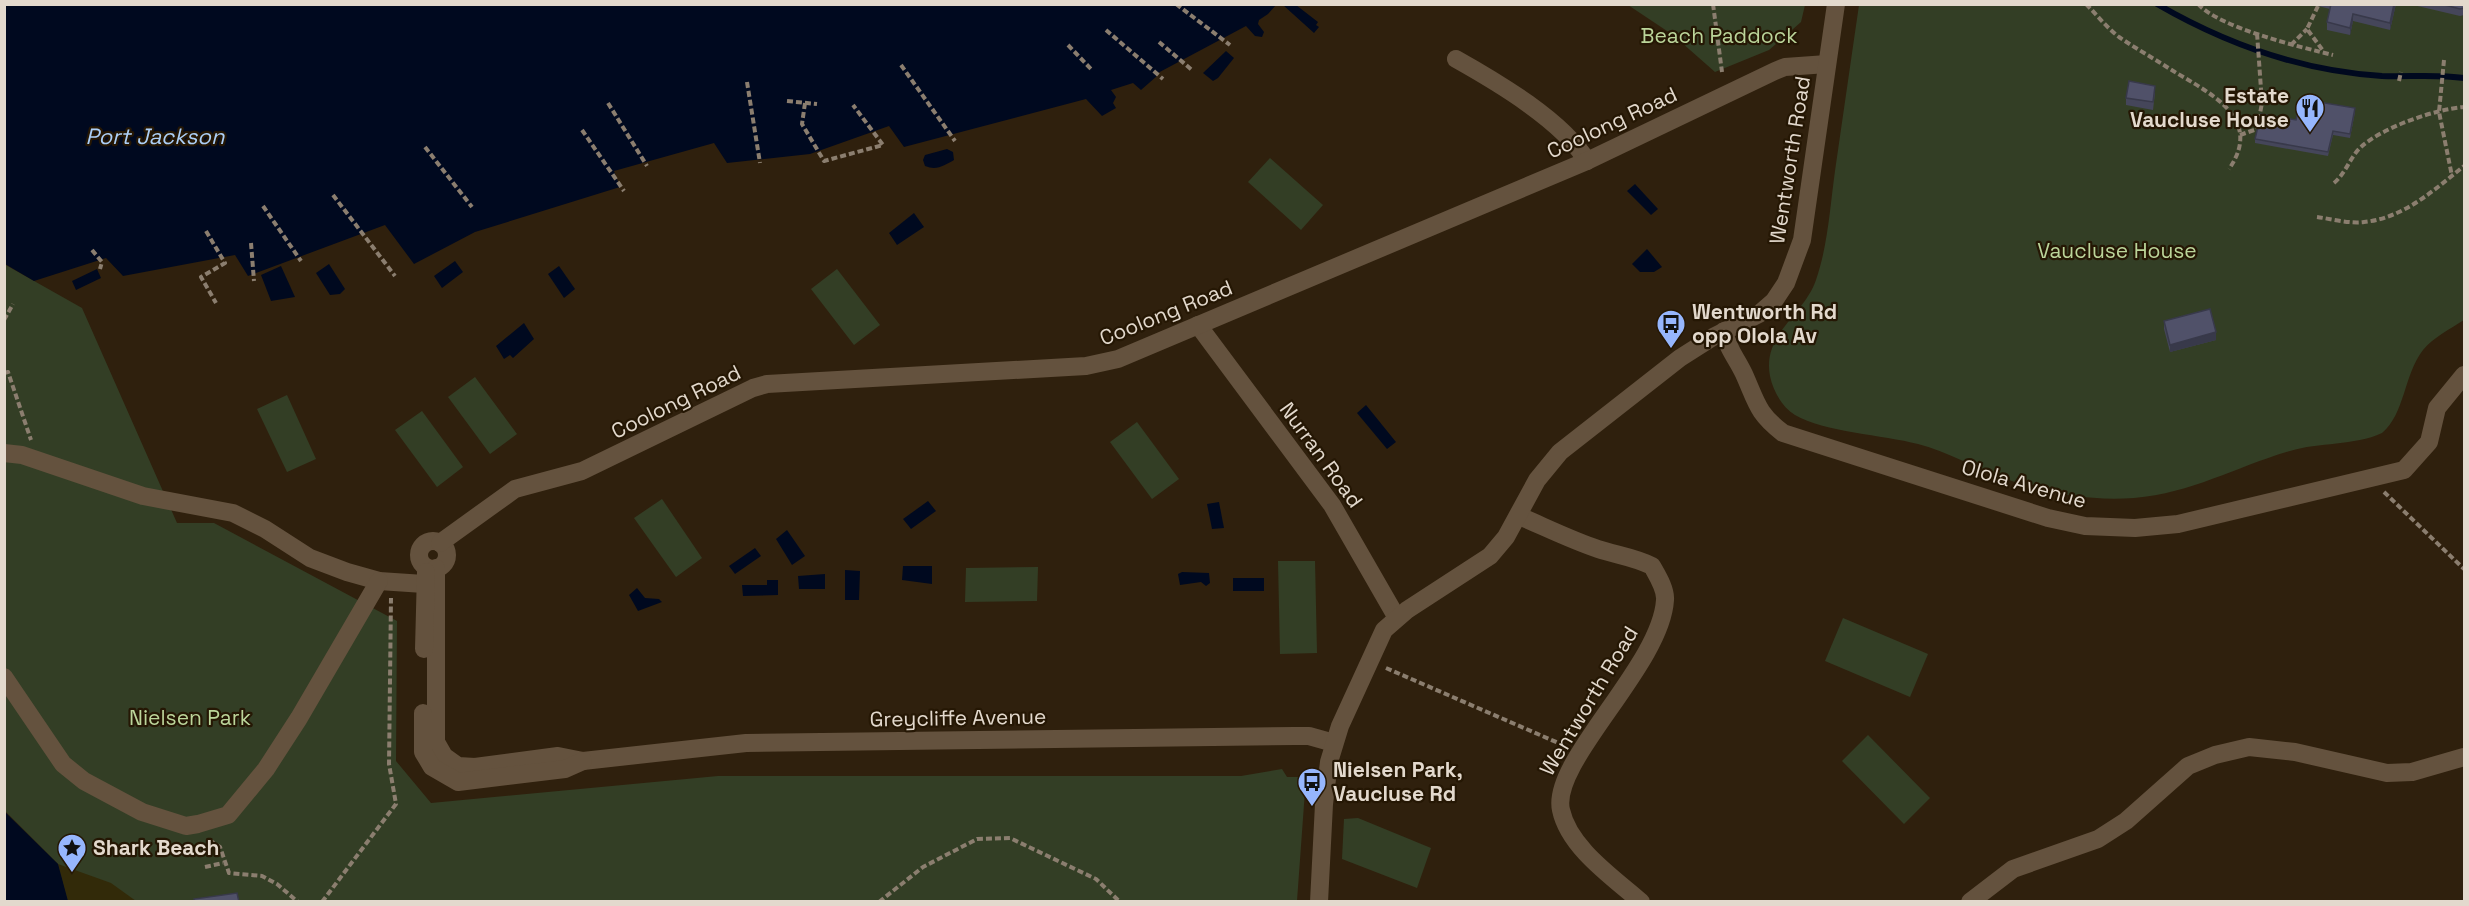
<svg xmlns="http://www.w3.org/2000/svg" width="2469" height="906" font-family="'Space Grotesk',sans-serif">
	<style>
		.green { fill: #333e25 }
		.sand { fill: #322a09 }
		.water { fill: #00091f }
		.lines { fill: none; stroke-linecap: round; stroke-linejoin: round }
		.stream { stroke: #00091f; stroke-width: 6 }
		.path { stroke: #8b7e6f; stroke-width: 4; stroke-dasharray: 6 3; stroke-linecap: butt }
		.minor { stroke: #64523e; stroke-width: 18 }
		.wall { fill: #45465a }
		.shaded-wall { fill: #38394a }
		.building { fill: #505169; stroke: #38394a; stroke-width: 1.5 }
		.labels { text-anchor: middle; stroke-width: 4.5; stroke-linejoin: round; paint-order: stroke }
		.park-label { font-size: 21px; fill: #bbd59a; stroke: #251704 }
		.poi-label { font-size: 21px; font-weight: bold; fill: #e3d9cd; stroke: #251704; text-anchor: start }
		.street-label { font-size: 21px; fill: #e3d9cd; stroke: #251704 }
		.water-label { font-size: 22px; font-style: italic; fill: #accff7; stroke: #251704 }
	</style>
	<rect width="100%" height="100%" fill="#2f200d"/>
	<g class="green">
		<path d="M1628,5H1805L1801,22L1769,50L1715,72L1673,35Z"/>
		<path d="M1859,5H2464V320C2450,329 2434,337 2423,350C2404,374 2405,414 2382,433C2354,446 2319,442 2290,451C2235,467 2193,493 2134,498C2090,501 2047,494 2006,479C1976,468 1948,452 1918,444C1883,435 1824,432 1795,415C1782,407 1773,391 1770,376C1762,334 1804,315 1816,280C1828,245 1830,207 1835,171C1843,115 1851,60 1859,5Z"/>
		<path d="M1270,158L1323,205L1301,230L1248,182Z"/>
		<path d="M4,264L82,308L177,523H214L397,621L396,761L431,803L718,776H1241L1282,769L1287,777H1306L1297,901H68L58,864L5,811Z"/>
		<path d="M837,269L880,325L854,345L811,289Z"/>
		<path d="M475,377L517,434L490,454L448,397Z"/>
		<path d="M287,395L316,459L287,472L257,409Z"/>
		<path d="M422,411L463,467L437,487L395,430Z"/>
		<path d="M1137,422L1179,479L1152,499L1110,442Z"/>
		<path d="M662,499L702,558L676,577L634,518Z"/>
		<path d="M1278,561H1315L1317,653L1280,654Z"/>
		<path d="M1038,567L1037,601L965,602L966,568Z"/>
		<path d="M1843,618L1928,654L1910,697L1825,661Z"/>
		<path d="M1868,735L1930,798L1904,824L1842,761Z"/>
		<path d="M1358,818L1431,848L1417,888L1342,859L1344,819Z"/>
	</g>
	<path class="sand" d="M58,864L111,883L136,901H68Z"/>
	<g class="water">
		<path d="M5,4H1276V5L1268,14L1259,20L1258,24L1264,32L1262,37L1255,36L1246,26L1156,74L1157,76L1141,90L1133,83L1111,90L1116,97L1113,103L1116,108L1102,116L1086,99L904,147L889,126L810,154L727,163L714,143L614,171L620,187L475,232L414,264L385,225L248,276L235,255L123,276L106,258L34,281L5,264Z"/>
		<path d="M1283,5H1296L1318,22L1316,25L1319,27L1314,33Z"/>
		<path d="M1226,51L1234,58L1218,78L1213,81L1203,73Z"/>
		<path d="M947,149L953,152L954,160C945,165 937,171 925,166L923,160L925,155Z"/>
		<path d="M1635,184L1658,209L1651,215L1627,191Z"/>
		<path d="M914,213L924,227L897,245L889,233Z"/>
		<path d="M1647,249L1662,267L1654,272H1640L1632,264Z"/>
		<path d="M455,261L463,272L442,288L434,276Z"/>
		<path d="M329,264L345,289L340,294L330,295L316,273Z"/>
		<path d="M281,266L295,297L271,301L261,275Z"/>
		<path d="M559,266L575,289L564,298L548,274Z"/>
		<path d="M97,269L101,278L76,290L72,281Z"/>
		<path d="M524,323L534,339L513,358L510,355L504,359L496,346Z"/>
		<path d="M1366,405L1396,442L1387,449L1357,413Z"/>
		<path d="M928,501L936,511L911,529L903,519Z"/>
		<path d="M1219,502L1224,528L1212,529L1207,504Z"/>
		<path d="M787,530L805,556L792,565L776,539Z"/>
		<path d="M755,548L761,556L735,574L729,566Z"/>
		<path d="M903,566H932V584L902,580Z"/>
		<path d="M845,570L860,571L859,600H845Z"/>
		<path d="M1182,572L1209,573L1210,583L1206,586L1201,582L1180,585L1178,574Z"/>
		<path d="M825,574V589H799L798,576Z"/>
		<rect x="1233" y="578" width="31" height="13"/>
		<path d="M767,580H778V595L743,596L742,585H767Z"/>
		<path d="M637,588L645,598L659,599L662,602L638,611L629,595Z"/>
		<path d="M4,811L58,864L68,901H5Z"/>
	</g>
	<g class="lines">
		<path class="stream" d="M2157,4C2226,44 2302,71 2382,76C2410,77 2437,74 2464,78"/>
		<g class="path">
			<path d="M1176,4L1230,45"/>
			<path d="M1713,4L1722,72"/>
			<path d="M2086,4C2097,15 2107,28 2119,37C2135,48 2153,58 2170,69C2207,92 2265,117 2229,169"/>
			<path d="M2198,4C2220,28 2300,47 2333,55"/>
			<path d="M2318,6L2307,29L2324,52"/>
			<path d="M1106,30L1163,79"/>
			<path d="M1159,42L1192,70"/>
			<path d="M1068,45L1091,69"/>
			<path d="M2291,45L2307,29"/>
			<path d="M2444,60L2439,112L2452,176"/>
			<path d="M901,65L955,141"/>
			<path d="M2399,81L2401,72"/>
			<path d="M747,82L760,163"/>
			<path d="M787,101L817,104"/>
			<path d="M608,103L647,166"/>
			<path d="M805,103L802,124L824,161L883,145L853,105"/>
			<path d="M582,130L624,191"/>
			<path d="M2240,135L2257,129L2262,103L2257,33"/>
			<path d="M425,147L472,207"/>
			<path d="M2334,183C2346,173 2350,157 2361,147C2383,127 2436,109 2464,107"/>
			<path d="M333,195L395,276"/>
			<path d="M263,206L301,261"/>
			<path d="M2317,217C2332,219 2350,224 2364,222C2404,218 2434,190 2464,166"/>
			<path d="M206,231L225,263L201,277L216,303"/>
			<path d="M251,243L254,281"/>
			<path d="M92,250L102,262L100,269"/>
			<path d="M4,320L13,304"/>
			<path d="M4,373L8,372L31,440"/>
			<path d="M2384,492L2464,569"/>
			<path d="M1386,668L1563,745"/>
			<path d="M209,840L220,847L229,873L262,876L277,884L298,902"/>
			<path d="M205,867L223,863"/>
			<path d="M322,902L396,804L389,764L391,598"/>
			<path d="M879,902L923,867L977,839L1010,838L1096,879L1120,902"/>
		</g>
		<g class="minor">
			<path d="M1456,59C1497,82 1563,121 1587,161"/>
			<path d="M1198,325L1332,505L1397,618"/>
			<path d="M1724,331C1728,350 1736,357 1744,374C1757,403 1757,413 1783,433L2048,518L2085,526L2135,528L2178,524L2404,470L2429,442L2437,408L2464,375"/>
			<path d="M4,453L22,455L143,496L233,513L265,529L310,558L347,572L379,581L424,584"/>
			<path d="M1519,516C1545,527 1571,540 1598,549C1616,555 1634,557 1652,566C1657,575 1666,589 1665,600C1661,666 1550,762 1561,810C1569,848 1614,878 1641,902"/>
			<circle cx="433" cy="555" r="14"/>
			<path d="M440,543L515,489L582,471L753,388L767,384L1086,366L1118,359L1587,161L1775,71L1785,67L1827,64"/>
			<path d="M436,568V742L444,756L458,766L475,767L558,756L583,761L746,743L1295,736H1309L1334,743"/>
			<path d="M424,649L426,572"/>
			<path d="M4,677L63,764L84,781L142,812L186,826L198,824L228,815L266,769L299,718L379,581"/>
			<path d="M423,713V752L432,767L458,782L565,769L583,761"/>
			<path d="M1319,902L1324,804L1329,762L1340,726L1384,630L1407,610L1490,556L1506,537L1537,480L1560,452L1680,358L1713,337L1759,314L1774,301L1786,283L1802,240L1836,4"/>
			<path d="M1970,902L2013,869L2098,839L2126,821L2188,766L2215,755L2249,747L2295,752L2387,773L2412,772L2464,757"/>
		</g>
	</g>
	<g class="wall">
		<path d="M2310,4H2396L2390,30L2353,21L2350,35L2327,30V22L2330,9Z"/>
		<path d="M2409,4H2464V15L2460,16Z"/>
		<path d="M2155,93L2153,110L2126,105V98Z"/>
		<path d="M2355,112L2350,138L2333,135L2328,156L2255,143V139L2296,120Z"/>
		<path d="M2164,321L2216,340L2170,352L2164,329Z"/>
	</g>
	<g class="shaded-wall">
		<path d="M2394,4H2396L2390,30V23Z"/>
		<path d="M2353,14V21L2350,35V28Z"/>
		<path d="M2216,332V340L2170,352V345Z"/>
	</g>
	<g class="building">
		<path d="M2331,4H2394L2390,23L2353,14L2350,28L2327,22Z"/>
		<path d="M2441,4H2464V8L2460,9Z"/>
		<path d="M2129,81L2155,86L2153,102L2126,98Z"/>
		<path d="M2301,99L2355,108L2350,134L2333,131L2328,152L2255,139L2261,114L2296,120Z"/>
		<path d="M2210,309L2216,332L2170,345L2164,321Z"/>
		<path d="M237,893L239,902H195L194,899Z"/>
	</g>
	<defs>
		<g id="restaurant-pin" transform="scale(1.5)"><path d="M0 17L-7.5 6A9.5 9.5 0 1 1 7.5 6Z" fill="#96b6fd" stroke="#251704"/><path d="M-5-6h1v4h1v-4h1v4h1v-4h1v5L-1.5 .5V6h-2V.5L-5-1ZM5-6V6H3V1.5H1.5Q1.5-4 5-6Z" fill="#111"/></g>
		<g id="bus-pin" transform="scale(1.5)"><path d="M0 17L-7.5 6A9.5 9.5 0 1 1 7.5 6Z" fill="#96b6fd" stroke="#251704"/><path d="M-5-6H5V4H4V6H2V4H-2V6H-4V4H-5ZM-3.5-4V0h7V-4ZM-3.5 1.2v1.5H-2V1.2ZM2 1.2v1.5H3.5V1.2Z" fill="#111"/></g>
		<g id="sight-pin" transform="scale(1.5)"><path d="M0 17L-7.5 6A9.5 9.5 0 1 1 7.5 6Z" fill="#96b6fd" stroke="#251704"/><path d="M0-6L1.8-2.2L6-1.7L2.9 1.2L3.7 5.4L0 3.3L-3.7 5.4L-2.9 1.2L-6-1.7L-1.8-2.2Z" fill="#111"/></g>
	</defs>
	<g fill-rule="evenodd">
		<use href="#restaurant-pin" x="2310" y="108"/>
		<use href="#bus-pin" x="1671" y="324"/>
		<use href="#bus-pin" x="1312" y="782"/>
		<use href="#sight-pin" x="72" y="848"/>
	</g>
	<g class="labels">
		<g class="park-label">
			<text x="1719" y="43">Beach Paddock</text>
			<text x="2117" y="258">Vaucluse House</text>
			<text x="190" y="725">Nielsen Park</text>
		</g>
		<g class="poi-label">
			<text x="2289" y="103" text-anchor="end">Estate<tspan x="2289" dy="24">Vaucluse House</tspan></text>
			<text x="1692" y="319">Wentworth Rd<tspan x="1692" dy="24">opp Olola Av</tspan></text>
			<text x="1333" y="777">Nielsen Park,<tspan x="1333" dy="24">Vaucluse Rd</tspan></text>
			<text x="93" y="855">Shark Beach</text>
		</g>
		<g class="street-label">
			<text transform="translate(1612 123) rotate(-25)" y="7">Coolong Road</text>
			<text transform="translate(1790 160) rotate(-81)" y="7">Wentworth Road</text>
			<text transform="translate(1166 313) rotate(-22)" y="7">Coolong Road</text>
			<text transform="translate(676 402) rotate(-26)" y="7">Coolong Road</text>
			<text transform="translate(1321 455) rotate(54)" y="7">Nurran Road</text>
			<text transform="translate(2024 484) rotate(16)" y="7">Olola Avenue</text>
			<text transform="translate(1589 701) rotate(-59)" y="7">Wentworth Road</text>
			<text transform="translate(958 718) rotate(-1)" y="7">Greycliffe Avenue</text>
		</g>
		<g class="water-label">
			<text x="155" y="144">Port Jackson</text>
		</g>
	</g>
	<rect width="2469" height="906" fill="none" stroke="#e3d9cd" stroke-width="12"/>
</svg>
